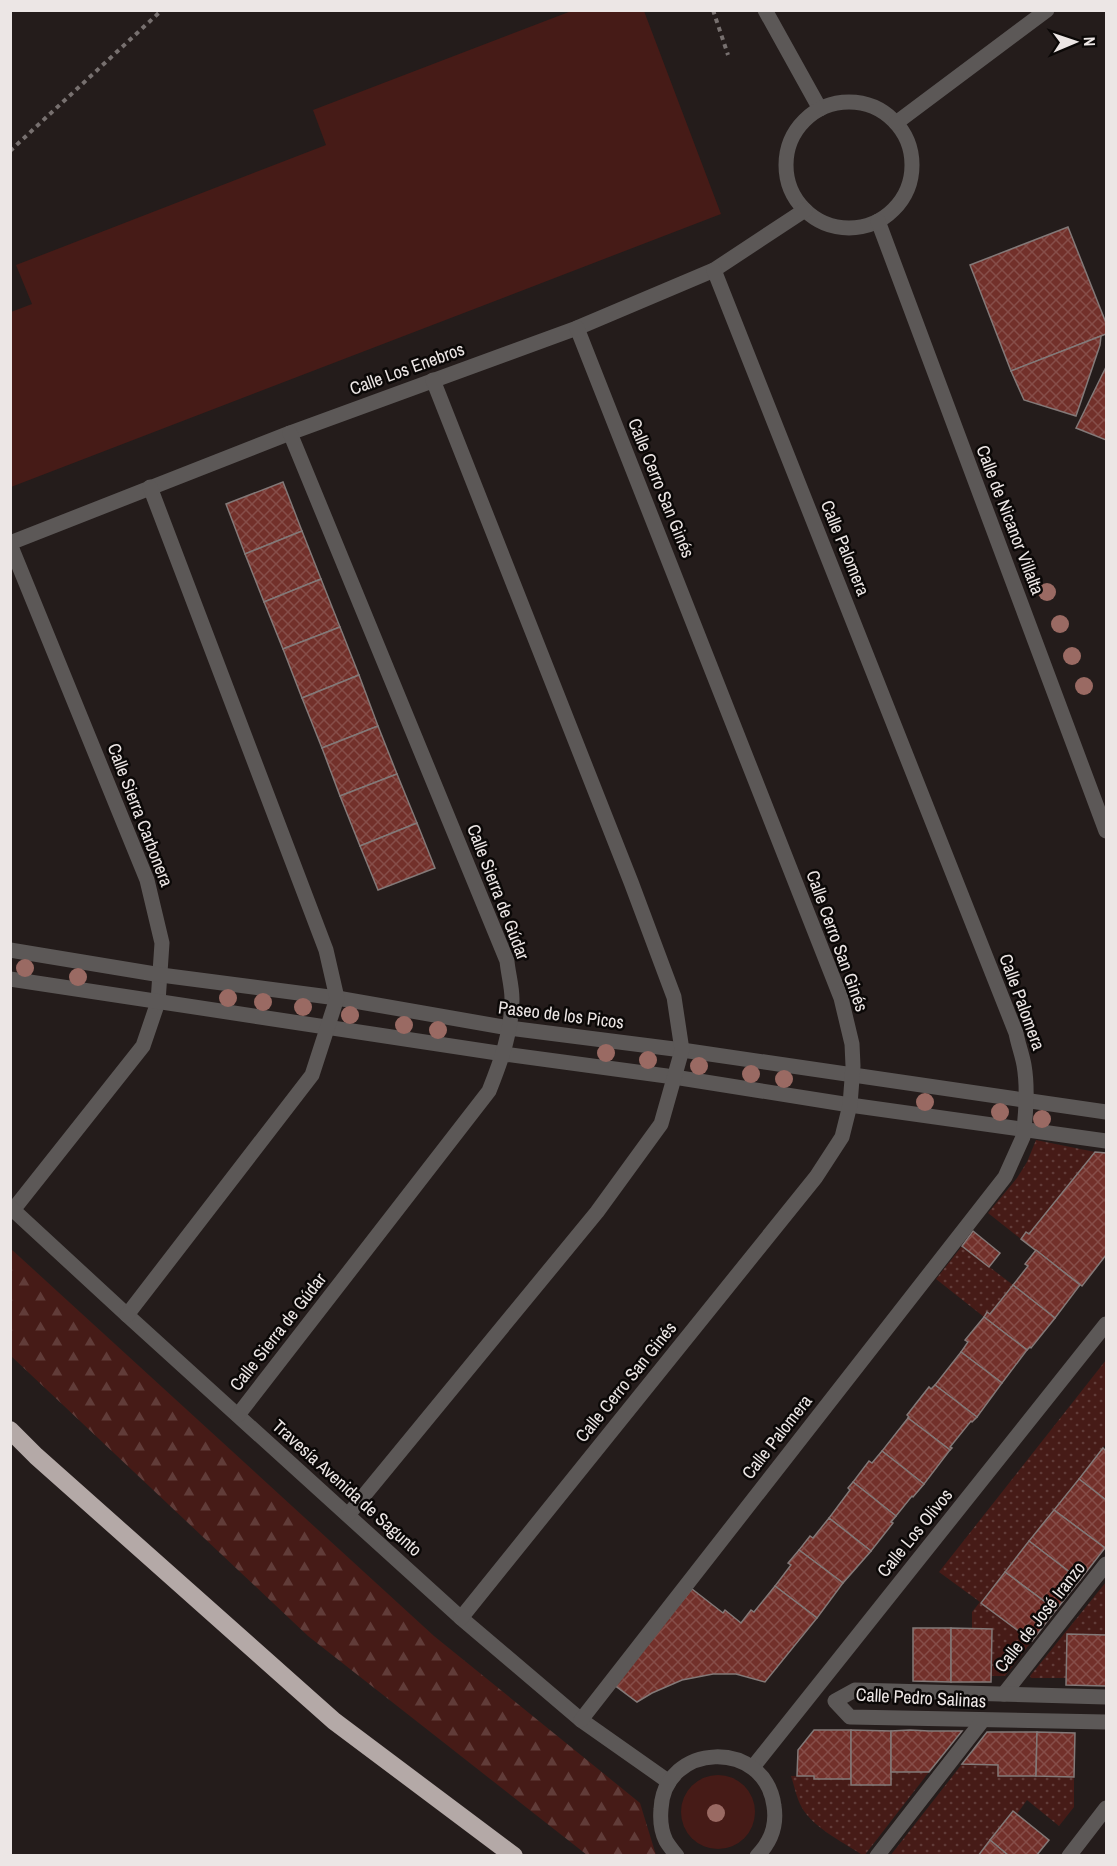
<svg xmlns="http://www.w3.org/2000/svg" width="1117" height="1866" font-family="'Archivo Narrow',sans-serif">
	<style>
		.grass { fill: #461b17 }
		.forest { fill: url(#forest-firs) }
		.park { fill: url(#park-dots) }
		.building { fill: url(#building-cross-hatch); stroke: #837978; stroke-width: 1.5 }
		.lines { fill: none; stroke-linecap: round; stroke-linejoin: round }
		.path { stroke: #77706f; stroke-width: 4; stroke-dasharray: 4.5 4.5; stroke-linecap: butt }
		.minor { stroke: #5c5857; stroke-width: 15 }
		.highway { stroke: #b4a9a7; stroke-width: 18 }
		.tree { fill: #9a6a63 }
		.labels { text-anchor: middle; stroke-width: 5; stroke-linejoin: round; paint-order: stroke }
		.street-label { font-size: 18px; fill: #ece6e5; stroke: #0b0807 }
	</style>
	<defs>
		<pattern id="forest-firs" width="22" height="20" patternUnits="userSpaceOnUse" patternTransform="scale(1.5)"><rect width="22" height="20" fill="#461b17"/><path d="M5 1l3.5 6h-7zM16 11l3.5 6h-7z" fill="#613c39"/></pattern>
		<pattern id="park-dots" width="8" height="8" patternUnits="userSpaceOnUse" patternTransform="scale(1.5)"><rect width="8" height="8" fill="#461b17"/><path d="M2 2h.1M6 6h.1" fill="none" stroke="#613c39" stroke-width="1.8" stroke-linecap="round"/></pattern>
		<pattern id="building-cross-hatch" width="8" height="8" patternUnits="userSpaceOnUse" patternTransform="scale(1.5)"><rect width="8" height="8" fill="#72302a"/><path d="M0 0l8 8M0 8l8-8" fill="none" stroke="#864e49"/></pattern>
	</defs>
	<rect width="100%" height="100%" fill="#241c1b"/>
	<g class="grass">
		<path d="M574,10L644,11L721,214L11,487V312L32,304L16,265L326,145L313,110Z"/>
		<circle cx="718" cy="1812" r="37"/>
	</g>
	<path class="forest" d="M10,1248L434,1636L640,1803L656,1855H587L308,1636L11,1356Z"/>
	<g class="park">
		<path d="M1036,1140L1095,1152L1029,1234L1026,1232L1021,1239L988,1213L1017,1178L1027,1162Z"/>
		<path d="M962,1246L1013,1285L990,1314L987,1312L984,1317L936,1279Z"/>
		<path d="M1106,1360V1444L981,1602L1032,1641L1005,1676H991L992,1629H972V1612L980,1602L939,1572Z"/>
		<path d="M1106,1582V1635L1067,1634L1066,1678H1031L1030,1676Z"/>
		<path d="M962,1764L998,1765V1776L1074,1777V1807L1059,1826L1027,1800L1017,1814L1012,1811L978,1855L890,1856Z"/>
		<path d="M891,1772H929L864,1856C846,1844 816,1829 804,1811C797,1801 795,1788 791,1776H814V1779H851L852,1785H890Z"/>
	</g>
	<g class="building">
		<path d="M1068,227L1106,323V334L1011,371L970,265Z"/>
		<path d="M1101,336L1100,345L1076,416L1024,400L1011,371Z"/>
		<path d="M1106,367V440L1076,428Z"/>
		<path d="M283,482L302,531L245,554L226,504Z"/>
		<path d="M302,531L321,579L264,602L245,554Z"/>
		<path d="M321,579L340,627L283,649L264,602Z"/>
		<path d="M340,627L359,675L302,698L283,649Z"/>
		<path d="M359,675L378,726L322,748L302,698Z"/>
		<path d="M378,726L397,774L340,796L322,748Z"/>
		<path d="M397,774L417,823L360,846L340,796Z"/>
		<path d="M417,823L435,868L378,890L360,846Z"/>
		<path d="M1095,1152L1106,1153V1255L1082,1286L1021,1239L1026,1232L1029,1234Z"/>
		<path d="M973,1231L1000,1253L989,1267L962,1246Z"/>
		<path d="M1036,1250L1080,1285L1055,1318L1013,1285L1028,1266L1025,1264Z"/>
		<path d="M1013,1285L1055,1318L1031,1348L1030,1347L1027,1350L984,1317L987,1312L990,1314Z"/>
		<path d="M984,1317L1027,1350L1002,1383L961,1352L968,1342L965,1340Z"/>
		<path d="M961,1352L1002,1383L977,1417L935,1385Z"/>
		<path d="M935,1385L977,1417L972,1422L971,1421L950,1447L952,1448L950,1450L908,1418L909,1417L907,1415L929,1387L931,1389Z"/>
		<path d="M908,1418L950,1450L924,1484L882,1451Z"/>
		<path d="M1103,1448L1106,1451V1500L1079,1479Z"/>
		<path d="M882,1451L924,1484L913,1497L912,1496L896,1516L853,1482L869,1461L872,1463Z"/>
		<path d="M1079,1479L1106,1500V1547L1105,1548L1054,1510Z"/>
		<path d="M853,1482L896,1516L891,1522L893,1523L871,1551L829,1518L850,1490L848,1488Z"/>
		<path d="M1054,1510L1105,1548L1080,1580L1029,1541Z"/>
		<path d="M829,1518L871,1551L843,1583L799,1550L810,1536L813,1538Z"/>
		<path d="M1029,1541L1080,1580L1056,1610L1005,1572Z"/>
		<path d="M799,1550L843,1583L817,1618L775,1586L791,1565L788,1563Z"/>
		<path d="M1005,1572L1056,1610L1032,1641L981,1603Z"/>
		<path d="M775,1586L817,1618L765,1682L736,1674H713L682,1680L652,1693L637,1702L613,1684L692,1589L723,1613L725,1610L741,1623L751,1610L754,1612Z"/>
		<path d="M913,1628H951V1682L913,1681Z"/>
		<path d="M951,1628L992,1629L991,1682H951Z"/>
		<path d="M1067,1634L1106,1635V1686L1066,1685Z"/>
		<path d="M814,1730H851V1779H814V1776H797L798,1750Z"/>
		<path d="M851,1730L891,1731V1785H851Z"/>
		<path d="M910,1730L929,1731H962L929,1772H891V1731Z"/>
		<path d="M987,1732H1037L1036,1776H998V1765L962,1764Z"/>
		<path d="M1037,1732L1075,1733L1074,1777L1036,1776Z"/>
		<path d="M1013,1811L1049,1840L1036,1856H1009L990,1840Z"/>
		<path d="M990,1840L1009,1856H978Z"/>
	</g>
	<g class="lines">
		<g class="path">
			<path d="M713,10L728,55"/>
			<path d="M10,151L162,10"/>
		</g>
		<g class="minor">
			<path d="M765,10L820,109"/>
			<circle cx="849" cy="165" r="63"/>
			<path d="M896,123L1047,10"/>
			<path d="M878,221L1106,831"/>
			<path d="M10,543L290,433L577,328L714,270L805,210"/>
			<path d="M10,544L147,880L162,943L158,1002L143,1046L13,1210"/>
			<path d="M10,950L161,975L337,998L509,1028L682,1050L1106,1112"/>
			<path d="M10,979L504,1054L674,1077L850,1105L1106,1141"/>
			<path d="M10,1207L127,1315L461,1618L581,1720L669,1782"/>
			<path d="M127,1315L312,1075L337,998L326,950L150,487"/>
			<path d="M238,1415L489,1091C501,1061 512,1031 512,999C512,986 508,973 507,961L290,433"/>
			<path d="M348,1515L597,1212L661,1124L682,1050L674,997L631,882L433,380"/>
			<path d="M461,1618L816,1177L842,1137L850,1105L853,1066L852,1044L841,998L577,328"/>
			<path d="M1004,1694L1106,1564"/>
			<path d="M1106,1697L855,1690L835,1701L850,1717L1106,1722"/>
			<path d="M581,1720L1005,1177L1023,1137C1026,1114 1028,1088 1024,1065C1022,1054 1018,1044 1016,1033L714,270"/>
			<path d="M753,1767L1106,1324"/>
			<path d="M677,1856C673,1851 669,1846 666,1841C661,1831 660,1820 661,1809C664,1742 765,1738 774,1806C777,1825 771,1842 757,1856"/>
			<path d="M877,1856L983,1720"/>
			<path d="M1069,1856L1106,1808"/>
		</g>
		<path class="highway" d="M10,1430L36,1456L334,1721L514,1856"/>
	</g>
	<g class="tree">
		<circle cx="1047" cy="592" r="9"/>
		<circle cx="1060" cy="624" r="9"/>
		<circle cx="1072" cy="656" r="9"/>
		<circle cx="1084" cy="686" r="9"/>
		<circle cx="25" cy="968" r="9"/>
		<circle cx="78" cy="977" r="9"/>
		<circle cx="228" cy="998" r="9"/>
		<circle cx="263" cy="1002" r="9"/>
		<circle cx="303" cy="1007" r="9"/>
		<circle cx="350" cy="1015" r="9"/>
		<circle cx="404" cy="1025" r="9"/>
		<circle cx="438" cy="1030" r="9"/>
		<circle cx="606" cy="1053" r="9"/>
		<circle cx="648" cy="1060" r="9"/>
		<circle cx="699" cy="1066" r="9"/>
		<circle cx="751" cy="1074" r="9"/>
		<circle cx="784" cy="1079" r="9"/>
		<circle cx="925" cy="1102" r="9"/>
		<circle cx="1000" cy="1112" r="9"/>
		<circle cx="1042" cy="1119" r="9"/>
		<circle cx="716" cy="1813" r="9"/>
	</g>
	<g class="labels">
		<g class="street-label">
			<text transform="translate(407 369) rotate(-20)" y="6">Calle Los Enebros</text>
			<text transform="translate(661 488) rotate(68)" y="6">Calle Cerro San Ginés</text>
			<text transform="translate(1010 520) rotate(69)" y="6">Calle de Nicanor Villalta</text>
			<text transform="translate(845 548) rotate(68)" y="6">Calle Palomera</text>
			<text transform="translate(140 815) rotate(69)" y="6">Calle Sierra Carbonera</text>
			<text transform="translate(498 892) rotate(69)" y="6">Calle Sierra de Gúdar</text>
			<text transform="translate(837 941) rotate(70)" y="6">Calle Cerro San Ginés</text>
			<text transform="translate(1022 1002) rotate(70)" y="6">Calle Palomera</text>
			<text transform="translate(561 1015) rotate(7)" y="6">Paseo de los Picos</text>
			<text transform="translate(278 1332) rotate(-52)" y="6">Calle Sierra de Gúdar</text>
			<text transform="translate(626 1382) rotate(-51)" y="6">Calle Cerro San Ginés</text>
			<text transform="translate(777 1437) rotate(-52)" y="6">Calle Palomera</text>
			<text transform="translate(347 1488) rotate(42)" y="6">Travesía Avenida de Sagunto</text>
			<text transform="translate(915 1533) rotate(-51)" y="6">Calle Los Olivos</text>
			<text transform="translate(1040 1617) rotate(-52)" y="6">Calle de José Iranzo</text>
			<text transform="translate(921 1698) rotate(3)" y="6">Calle Pedro Salinas</text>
		</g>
	</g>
	<rect width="1117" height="1866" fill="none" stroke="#ece6e5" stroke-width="24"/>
	<g transform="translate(1075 42) rotate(88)" stroke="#0b0807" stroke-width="4.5" paint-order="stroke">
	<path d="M0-4.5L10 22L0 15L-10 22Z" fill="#ece6e5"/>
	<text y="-9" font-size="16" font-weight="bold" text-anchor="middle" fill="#ece6e5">N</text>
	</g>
</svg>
